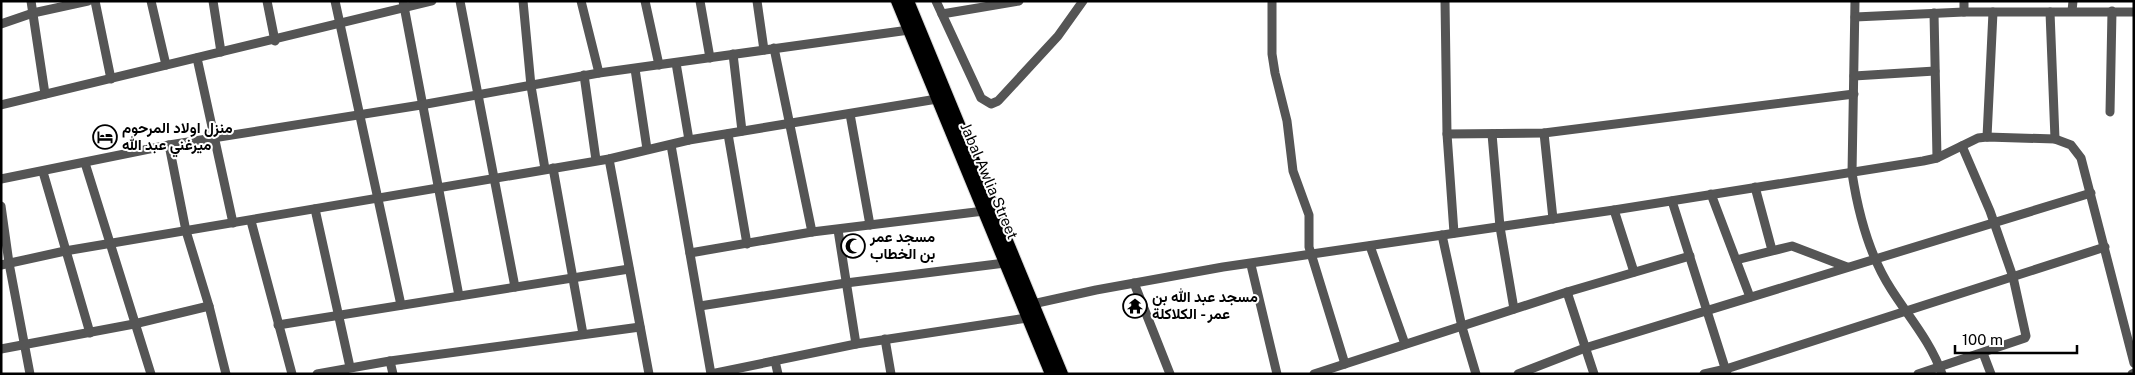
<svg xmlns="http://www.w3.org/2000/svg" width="2135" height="375" font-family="'Public Sans',Vazirmatn,sans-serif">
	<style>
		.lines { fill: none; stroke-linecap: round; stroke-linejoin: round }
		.primary-casing { stroke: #dbdbdb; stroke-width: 14 }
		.street { stroke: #555; stroke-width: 9 }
		.primary { stroke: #000; stroke-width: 12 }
		.labels { text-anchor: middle; stroke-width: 4; stroke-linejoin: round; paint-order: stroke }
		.poi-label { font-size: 15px; font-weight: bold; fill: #000; stroke: #fff; text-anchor: start }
		.street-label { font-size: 15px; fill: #000; stroke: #fff }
	</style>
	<rect width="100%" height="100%" fill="#fff"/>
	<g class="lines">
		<g class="primary-casing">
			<g id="primary">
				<path d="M897,1L1051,374"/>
				<path d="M908,1L1062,374"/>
			</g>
		</g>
		<g class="street">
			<path d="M31,1L45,94"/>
			<path d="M95,1L111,79"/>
			<path d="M151,1L166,65"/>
			<path d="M213,1L221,52"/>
			<path d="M267,1L275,41"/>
			<path d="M335,1L401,305"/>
			<path d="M403,1L459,296"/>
			<path d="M460,1L515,287"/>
			<path d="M523,1L531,86L545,169"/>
			<path d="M581,1L599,73"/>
			<path d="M645,1L659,65"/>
			<path d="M700,1L710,58"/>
			<path d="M757,1L764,50"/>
			<path d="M936,1L942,14L1019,1"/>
			<path d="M1272,1V54L1275,73L1287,121L1293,171L1309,215V247L1345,364"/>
			<path d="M1445,1L1447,134L1454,233"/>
			<path d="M1855,1L1852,173C1858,212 1869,255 1891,289C1908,316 1931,342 1942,374"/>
			<path d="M1964,1V12"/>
			<path d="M2072,11L2073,1"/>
			<path d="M2050,12L2055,139"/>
			<path d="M1934,13L1937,158"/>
			<path d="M942,14L981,98L991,104L998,101L1058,36L1083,1"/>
			<path d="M1855,17L1964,12H2134"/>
			<path d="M1,24L33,13L88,1"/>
			<path d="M774,48L812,232"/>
			<path d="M733,54L742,131"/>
			<path d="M197,58L233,223"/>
			<path d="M676,63L689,140"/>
			<path d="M635,69L647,149"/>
			<path d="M584,75L596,160"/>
			<path d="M1854,76L1935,71"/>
			<path d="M1,105L432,1"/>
			<path d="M2110,112L2112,11"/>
			<path d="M850,114L870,225"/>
			<path d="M1544,133L1553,219"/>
			<path d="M728,134L747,244"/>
			<path d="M1447,134L1544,133L1854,94"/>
			<path d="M1492,134L1500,227L1514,309"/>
			<path d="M1987,137L1993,12"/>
			<path d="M169,145L186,231L209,306L226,374"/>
			<path d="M671,145L711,374"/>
			<path d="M609,159L649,374"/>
			<path d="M85,163L151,374"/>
			<path d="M553,168L583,334"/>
			<path d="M43,172L90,333"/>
			<path d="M1,179L169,145L421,105L599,73L909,30"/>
			<path d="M1755,187L1772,250"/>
			<path d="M1711,194L1750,297"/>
			<path d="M1672,201L1727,374"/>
			<path d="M1,206L9,263L30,374"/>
			<path d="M315,209L350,367"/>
			<path d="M1614,210L1634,272"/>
			<path d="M251,221L292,374"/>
			<path d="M838,230L856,344"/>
			<path d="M1442,235L1462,327L1476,374"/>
			<path d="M1370,246L1405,344"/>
			<path d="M690,253L812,232L984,211"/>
			<path d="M1736,260L1792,246L1847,267"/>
			<path d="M1,265L65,251L609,159L689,140L937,99"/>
			<path d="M1251,265L1277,374"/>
			<path d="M1134,283L1170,374"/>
			<path d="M1567,292L1594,374"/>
			<path d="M1028,305L1096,290L1223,267L1614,210L1923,161L1937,158L1978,138L1987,137L2055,139L2071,145L2081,158L2134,363"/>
			<path d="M700,306L846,283L1005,263"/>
			<path d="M278,325L629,269"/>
			<path d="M885,339L891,374"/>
			<path d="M1,349L134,324L209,306"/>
			<path d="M1983,353L1991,374"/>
			<path d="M390,361L393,374"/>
			<path d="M775,361L778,374"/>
			<path d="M317,374L390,361L640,327"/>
			<path d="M711,374L856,344L1027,318"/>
			<path d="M1314,374L1567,292L1690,256"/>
			<path d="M1518,374L1585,348L2091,193"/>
			<path d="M1704,374L1726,369L2105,247"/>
			<path d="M1918,374L2025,338L2026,336L2013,277L1990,211L1962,146"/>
			<path d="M2132,374L2134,373"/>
		</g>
		<use href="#primary" class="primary"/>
	</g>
	<defs>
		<g id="hotel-ring" transform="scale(1.25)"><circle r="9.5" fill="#fff" stroke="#000" stroke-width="1.5"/><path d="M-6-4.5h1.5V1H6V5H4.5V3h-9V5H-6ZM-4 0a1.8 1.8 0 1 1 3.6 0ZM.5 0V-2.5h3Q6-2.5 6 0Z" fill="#000"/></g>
		<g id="mosque-ring" transform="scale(1.25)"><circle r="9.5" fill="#fff" stroke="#000" stroke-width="1.5"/><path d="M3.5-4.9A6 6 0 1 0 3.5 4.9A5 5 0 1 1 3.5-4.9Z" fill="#000"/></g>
		<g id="temple-ring" transform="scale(1.25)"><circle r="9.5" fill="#fff" stroke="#000" stroke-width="1.5"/><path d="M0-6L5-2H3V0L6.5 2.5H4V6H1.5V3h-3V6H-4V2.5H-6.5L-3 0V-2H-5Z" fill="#000"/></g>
	</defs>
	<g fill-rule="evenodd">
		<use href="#hotel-ring" x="105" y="137"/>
		<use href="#mosque-ring" x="853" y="246"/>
		<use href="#temple-ring" x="1135" y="306"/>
	</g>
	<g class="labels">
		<g class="poi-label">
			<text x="122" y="133">منزل اولاد المرحوم<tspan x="122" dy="17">ميرغني عبد الله</tspan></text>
			<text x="870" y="242">مسجد عمر<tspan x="870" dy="17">بن الخطاب</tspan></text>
			<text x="1152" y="302">مسجد عبد الله بن<tspan x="1152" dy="17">عمر - الكلاكلة</tspan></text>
		</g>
		<g class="street-label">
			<text transform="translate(989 181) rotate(67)" y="5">Jabal Awlia Street</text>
		</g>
	</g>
	<rect width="2135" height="375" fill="none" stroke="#000000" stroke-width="5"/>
	<path d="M1955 345v8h122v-8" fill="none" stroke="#000000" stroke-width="2.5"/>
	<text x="1962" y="345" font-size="15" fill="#000000" stroke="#ffffff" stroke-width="4" paint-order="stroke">100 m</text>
</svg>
